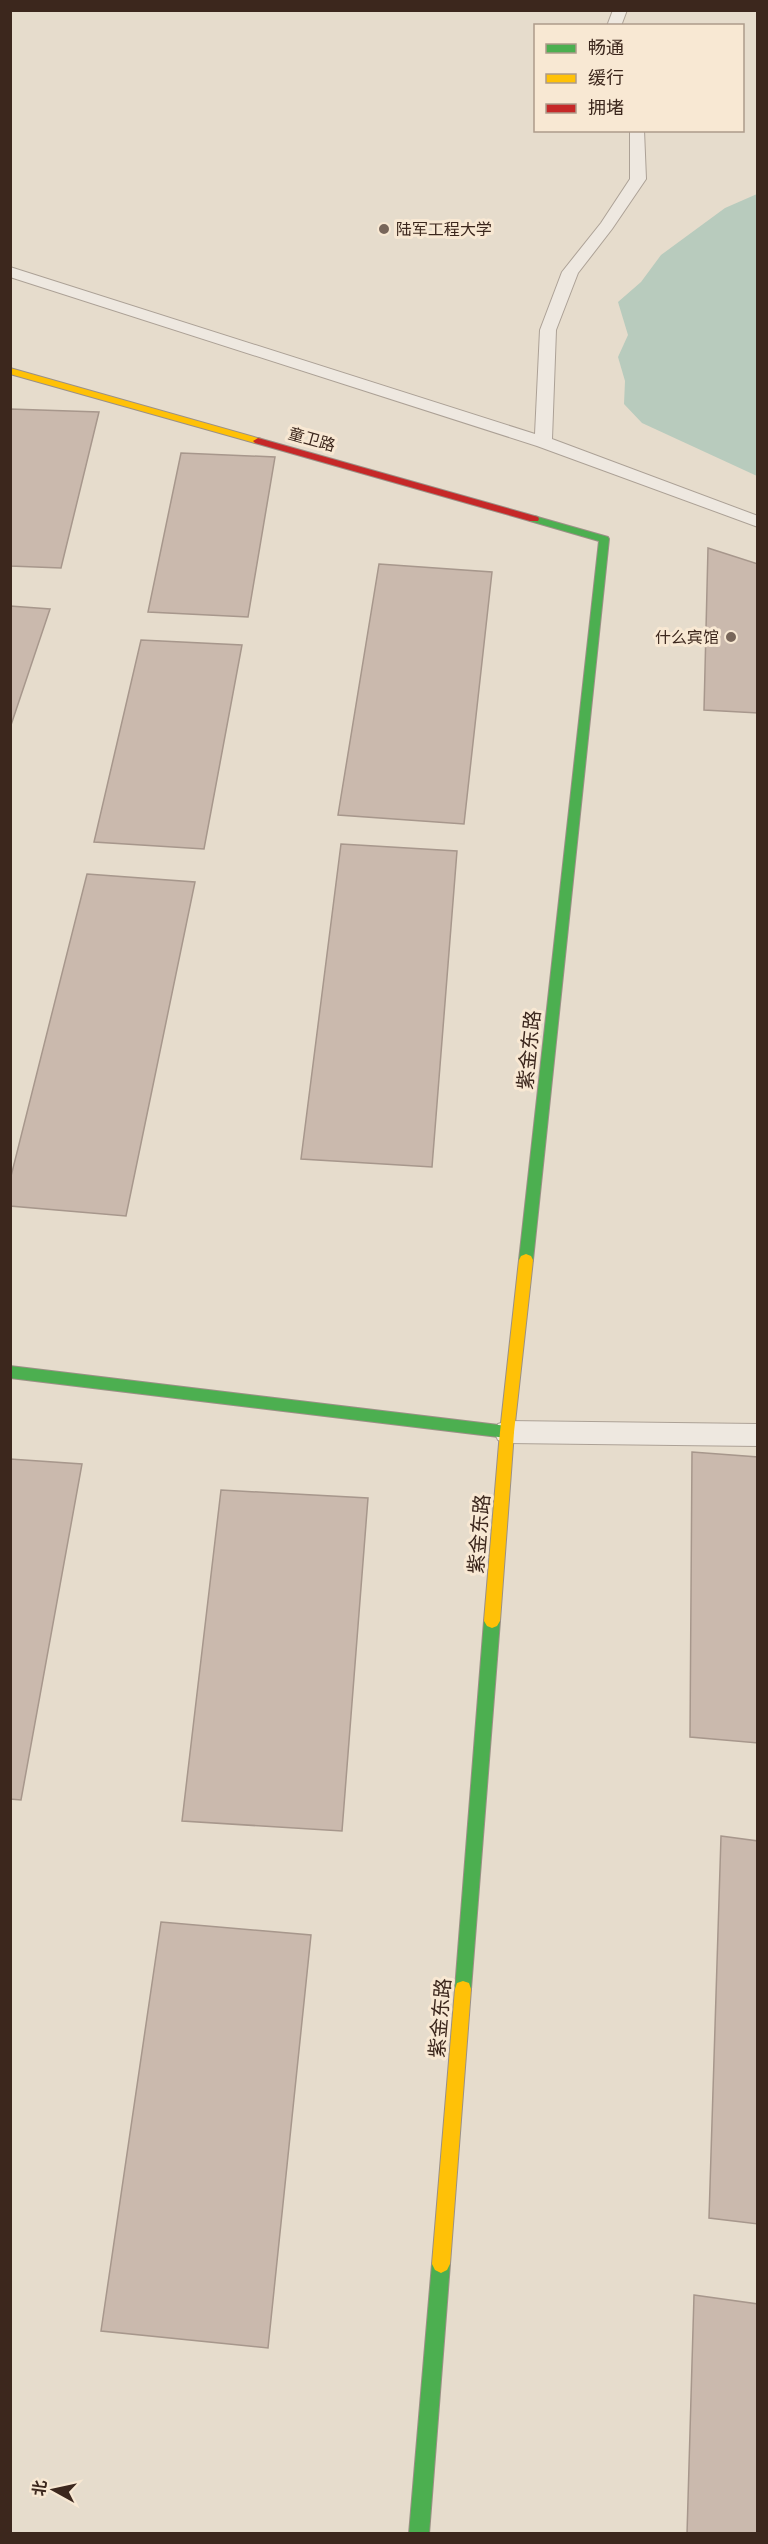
<svg xmlns="http://www.w3.org/2000/svg" width="768" height="2544" font-family="'PT Serif','Noto Sans SC',serif">
	<style>
		.water { fill: #b8cbbd }
		.building { fill: #cab9ad; stroke: #a7978c; stroke-width: 1.5 }
		.lines { fill: none; stroke-linecap: round; stroke-linejoin: round }
		.lane-casing { stroke: #aca196; stroke-width: 2 }
		.fast-casing { stroke: #9b9086; stroke-width: 2 }
		.slow-casing { stroke: #9b9086; stroke-width: 2 }
		.jam-casing { stroke: #9b9086; stroke-width: 2 }
		.lane { fill: #eee8e0; fill-rule: evenodd }
		.fast { fill: #4caf50; fill-rule: evenodd }
		.slow { fill: #ffc107; fill-rule: evenodd }
		.jam { fill: #c62828; fill-rule: evenodd }
		.poi-dot { fill: #78665a; stroke: #f8e8d3; stroke-width: 2 }
		.labels { text-anchor: middle; stroke-width: 6; stroke-linejoin: round; paint-order: stroke }
		.far-poi-label { font-size: 16px; fill: #3c271d; stroke: #f8e8d3; text-anchor: start }
		.far-street-label { font-size: 16px; fill: #3c271d; stroke: #f8e8d3 }
		.street-label { font-size: 20px; fill: #3c271d; stroke: #f8e8d3 }
	</style>
	<rect width="100%" height="100%" fill="#e6dccc"/>
	<path class="water" d="M757,194V476L642,423L624,404L625,381L618,357L628,335L618,302L641,282L661,255L725,208Z"/>
	<g class="building">
		<path d="M10,409L99,412L61,568L10,566Z"/>
		<path d="M181,453L275,457L248,617L148,612Z"/>
		<path d="M708,548L758,564V713L704,710Z"/>
		<path d="M379,564L492,572L464,824L338,815Z"/>
		<path d="M10,606L50,609L10,728Z"/>
		<path d="M141,640L242,645L204,849L94,842Z"/>
		<path d="M341,844L457,851L432,1167L301,1159Z"/>
		<path d="M87,874L195,882L126,1216L10,1206V1180Z"/>
		<path d="M692,1452L758,1457V1743L690,1737Z"/>
		<path d="M10,1459L82,1464L21,1800L10,1799Z"/>
		<path d="M221,1490L368,1498L342,1831L182,1821Z"/>
		<path d="M721,1836L758,1841V2224L709,2218Z"/>
		<path d="M161,1922L311,1935L268,2348L101,2331Z"/>
		<path d="M694,2295L758,2304V2534H687Z"/>
	</g>
	<g class="lines">
		<g class="lane-casing">
			<g id="lane">
				<path d="M613,10H627L621,26H607Z"/>
				<path d="M630,130H644L646,179L612,229L578,273L556,330L552,439L758,516V527L537,446L10,277V267L535,434L540,330L562,272L601,223L630,179Z"/>
				<path d="M507,1421L758,1424V1446L507,1443L498,1440L494,1432L498,1424Z"/>
			</g>
		</g>
		<g class="fast-casing">
			<g id="fast">
				<path d="M534,516L608,537L609,539L533,1260L531,1264H521L519,1260L599,541L530,521V517Z"/>
				<path d="M10,1366L507,1426L512,1428L514,1432L512,1436L507,1438L10,1378Z"/>
				<path d="M492,1614L497,1616L500,1621L471,1989L469,1995L463,1997L457,1995L455,1989L484,1621L487,1616Z"/>
				<path d="M441,2255L447,2258L450,2264L429,2534H409L432,2264L435,2258Z"/>
			</g>
		</g>
		<g class="slow-casing">
			<g id="slow">
				<path d="M10,368L261,439L263,441L255,443L10,374Z"/>
				<path d="M526,1254L531,1256L533,1260L514,1432L500,1621L497,1626L492,1628L487,1626L484,1621L500,1432L519,1260L521,1256Z"/>
				<path d="M463,1981L469,1983L471,1989L450,2264L447,2270L441,2273L435,2270L432,2264L455,1989L457,1983Z"/>
			</g>
		</g>
		<g class="jam-casing">
			<path id="jam" d="M258,438L538,517L539,519L538,521H530L255,443L253,441Z"/>
		</g>
		<use href="#lane" class="lane"/>
		<use href="#fast" class="fast"/>
		<use href="#slow" class="slow"/>
		<use href="#jam" class="jam"/>
	</g>
	<g class="poi-dot">
		<circle cx="384" cy="229" r="6"/>
		<circle cx="731" cy="637" r="6"/>
	</g>
	<g class="labels">
		<g class="far-poi-label">
			<text x="396" y="235">陆军工程大学</text>
			<text x="719" y="643" text-anchor="end">什么宾馆</text>
		</g>
		<g class="far-street-label">
			<text transform="translate(312 439) rotate(16)" y="6">童卫路</text>
		</g>
		<g class="street-label">
			<text transform="translate(529 1050) rotate(-84)" y="7">紫金东路</text>
			<text transform="translate(479 1534) rotate(-85)" y="7">紫金东路</text>
			<text transform="translate(440 2018) rotate(-85)" y="7">紫金东路</text>
		</g>
	</g>
	<rect width="768" height="2544" fill="none" stroke="#3c271d" stroke-width="24"/>
	<rect x="534" y="24" width="210" height="108" fill="#f8e8d3" stroke="#ad9b8a" stroke-width="1.5"/>
	<rect x="546" y="44" width="30" height="9" fill="#4caf50" stroke="#ad9b8a" stroke-width="1.5"/>
	<text x="588" y="54" font-size="18" fill="#3c271d">畅通</text>
	<rect x="546" y="74" width="30" height="9" fill="#ffc107" stroke="#ad9b8a" stroke-width="1.5"/>
	<text x="588" y="84" font-size="18" fill="#3c271d">缓行</text>
	<rect x="546" y="104" width="30" height="9" fill="#c62828" stroke="#ad9b8a" stroke-width="1.5"/>
	<text x="588" y="114" font-size="18" fill="#3c271d">拥堵</text>
	<g transform="translate(54 2490) rotate(278)" stroke="#f8e8d3" stroke-width="4.5" paint-order="stroke">
	<path d="M0-4.5L10 22L0 15L-10 22Z" fill="#3c271d"/>
	<text y="-9" font-size="16" font-weight="bold" text-anchor="middle" fill="#3c271d">北</text>
	</g>
</svg>
